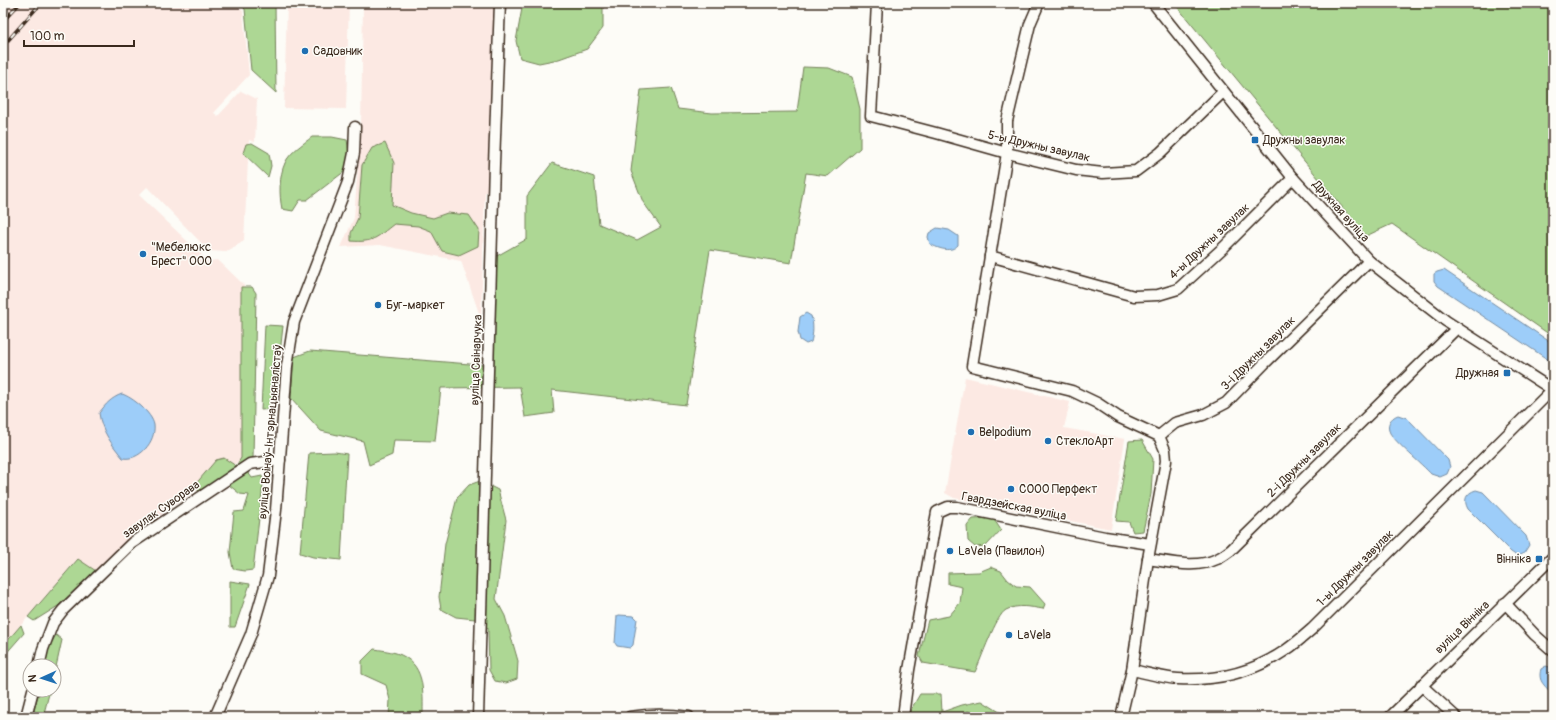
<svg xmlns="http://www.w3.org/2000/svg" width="1556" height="720" font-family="Pangolin,sans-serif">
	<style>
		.built { fill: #fce9e3 }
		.green { fill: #add794; stroke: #748059 }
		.water { fill: #9dcdf9; stroke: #768ca1 }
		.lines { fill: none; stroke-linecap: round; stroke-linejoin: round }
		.minor-casing { stroke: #3b2a1e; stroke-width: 13 }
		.minor { stroke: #fdfcf7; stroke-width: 10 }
		.rail-casing { stroke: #3b2a1e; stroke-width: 3.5 }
		.rail { stroke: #fdfcf7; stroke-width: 2; stroke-dasharray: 6; stroke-linecap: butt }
		.poi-dot { fill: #1f6fb2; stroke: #fdfcf7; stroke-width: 1.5 }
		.labels { text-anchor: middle; stroke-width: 3; stroke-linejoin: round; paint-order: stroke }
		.poi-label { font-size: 12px; fill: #3b2a1e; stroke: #fdfcf7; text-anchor: start }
		.street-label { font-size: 12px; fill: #3b2a1e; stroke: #fdfcf7 }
	</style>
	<rect width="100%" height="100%" fill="#fdfcf7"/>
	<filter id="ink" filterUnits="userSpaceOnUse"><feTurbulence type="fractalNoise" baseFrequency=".025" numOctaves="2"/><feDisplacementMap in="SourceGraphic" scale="8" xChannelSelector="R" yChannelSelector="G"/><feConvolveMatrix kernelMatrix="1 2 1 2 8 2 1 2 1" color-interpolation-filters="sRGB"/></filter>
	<g filter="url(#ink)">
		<g class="built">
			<path d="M3,3H235L243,11L249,75L214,113L218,116L241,91L257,99L255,142L249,140L244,241L226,252L209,251L147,187L139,195L208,261L218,260L244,285L242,459L132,535L96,571L78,559L3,646Z"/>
			<path d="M287,3H349L346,109L284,108Z"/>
			<path d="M363,3H500L493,192H485L481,319L461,261L380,245L341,247L354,218L361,127Z"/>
			<path d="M965,377L1070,402L1064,428L1125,439L1111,529L954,498L945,493Z"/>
		</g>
		<g class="green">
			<path d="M239,3H275L276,93L251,70L245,9Z"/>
			<path d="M523,3H601L603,5V28L587,49L559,59L539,63L520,58L516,41Z"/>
			<path d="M1174,3H1553V337L1392,224L1366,236Z"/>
			<path d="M803,67L829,68L852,77L860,109V148L828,176L806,173L791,263L710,250L686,405L552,390L554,413L525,417L520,387L441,388L435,441L394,440L392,455L369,465L363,441L321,431L291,398L294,357L310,351L482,365L486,303L495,257L527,239V196L552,163L594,177L599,224L637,240L661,227L643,202L631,171L641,90L671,88L678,109L712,113L797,112Z"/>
			<path d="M312,137H332L347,140L349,153L345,171L307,200H300L293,211L282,209C279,195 279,176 285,163C290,152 303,144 312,137Z"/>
			<path d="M252,143L269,153L271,166L268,177L243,153L246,144Z"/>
			<path d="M385,143L394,163L392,205L411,213L433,218L447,213L469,215L479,230L478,246L459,255L442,251L431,231L418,226L394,224C377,237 374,243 351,241V233L358,218L362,165L372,148Z"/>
			<path d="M241,287H252L256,293L253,459L247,471L252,478L262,476L263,484L253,570L245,571L233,569L230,552L234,512L244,511L249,495L240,494L229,485L219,481L202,494L194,486L216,460L224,458L236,466L241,458Z"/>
			<path d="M265,325L283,326L274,409L261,410Z"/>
			<path d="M1142,440L1153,459L1151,494L1143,531L1133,532L1129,522L1116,521L1129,441Z"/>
			<path d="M335,452L347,454L341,560L313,557L300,553L309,453Z"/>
			<path d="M480,481L498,490L506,520L496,599L505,616L518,661L517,679L506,683L495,681L489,670L488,628L475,619L456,617L441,609L439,597L445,544L457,498L469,485Z"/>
			<path d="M993,518L1001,530L986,546L975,547L968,541L967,526L973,519Z"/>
			<path d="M78,559L96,571L58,606L34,621L28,617Z"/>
			<path d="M991,567L1001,571L1008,580L1016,586L1030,587L1045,604L1043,609C1031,607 1017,604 1006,610C996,615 981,660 975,672L923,663L919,656L928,620L949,616L960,603L962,587L948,584V573L979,572Z"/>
			<path d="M230,581L250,584L235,627H230Z"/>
			<path d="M21,625L24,633L3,657V646Z"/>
			<path d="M56,635L62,640L54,676V666H44L49,647Z"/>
			<path d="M374,649C381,650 389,651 396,653C426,663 423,691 423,717H389L390,700L386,685L362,674V661Z"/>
			<path d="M39,690H50L43,717H33V715Z"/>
			<path d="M920,694H941L942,712L962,705L982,701L1006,716L1026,715L1025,717H976L968,711L961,717H910V711Z"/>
		</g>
		<g class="water">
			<path d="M937,228L949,230L958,236V245C951,253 939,249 930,244L928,237L929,233Z"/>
			<path d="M1444,270L1553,344V363L1438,286L1434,281V274L1437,272Z"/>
			<path d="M806,313L811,316C814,324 813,335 811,342L806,344L800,340L798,332L800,317Z"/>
			<path d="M122,394C132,397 152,413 154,425C156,442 139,461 123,458C112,445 101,430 99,413C106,404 111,398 122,394Z"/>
			<path d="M1398,415L1407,418L1448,460L1450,467L1447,474L1440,477L1431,474C1423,465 1395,442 1390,433C1386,425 1390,418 1398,415Z"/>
			<path d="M1476,490L1483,492L1526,536L1529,545L1524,553L1517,556L1511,552L1468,509C1463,500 1466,493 1476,490Z"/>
			<path d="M619,615L634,616L637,619L633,645L630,648L617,646L615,643L617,616Z"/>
			<path d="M1546,666L1553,668V695C1546,686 1537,682 1541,669Z"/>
		</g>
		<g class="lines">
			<g class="minor-casing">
				<g id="minor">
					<path d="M877,3L871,116L936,133L1007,153L1076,170L1103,173L1136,171L1160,153L1223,92"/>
					<path d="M1039,3L1030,24L1007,121V153L972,366L1072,391L1097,403L1118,417L1159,436L1175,423L1203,415L1226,403L1265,363L1369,261"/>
					<path d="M1153,3L1293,178L1369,261L1446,321L1553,390"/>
					<path d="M990,256L1134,296L1158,295L1178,289L1224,247L1293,178"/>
					<path d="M1148,559C1170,562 1196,569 1217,559C1222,557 1227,553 1231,550L1457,328"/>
					<path d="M1505,603L1535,635L1553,651"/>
					<path d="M39,666L43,649L53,623L63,610L132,543L250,464L280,460"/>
					<path d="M1132,670C1147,673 1163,678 1178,679C1216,681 1254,672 1286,650C1295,644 1304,636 1312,629L1553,389"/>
					<path d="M1421,685L1456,717"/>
					<path d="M26,717L33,690"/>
					<path d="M215,717L251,634L268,576L276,510L287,366L294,322L348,182L354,153L355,127"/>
					<path d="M478,717L494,164L500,3"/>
					<path d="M630,717C650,714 669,714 689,717"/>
					<path d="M903,717L909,670L937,512L948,507H957L1105,537L1150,544"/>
					<path d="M1121,717L1132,670L1148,559L1166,461L1165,450L1159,436"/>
					<path d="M1390,717L1553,557"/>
				</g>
			</g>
			<use href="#minor" class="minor"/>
			<g class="rail-casing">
				<g id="rail">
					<path d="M3,21L20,3"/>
					<path d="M3,46L41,3"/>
				</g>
			</g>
			<use href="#rail" class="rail"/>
		</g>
	</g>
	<g class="poi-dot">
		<circle cx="305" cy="51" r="4"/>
		<rect x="1251" y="136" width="8" height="8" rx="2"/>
		<circle cx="143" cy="254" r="4"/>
		<circle cx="378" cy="305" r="4"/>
		<rect x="1503" y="369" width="8" height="8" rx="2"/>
		<circle cx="971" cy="432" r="4"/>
		<circle cx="1048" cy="441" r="4"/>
		<circle cx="1011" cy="489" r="4"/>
		<circle cx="950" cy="551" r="4"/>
		<rect x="1535" y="555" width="8" height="8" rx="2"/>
		<circle cx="1009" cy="635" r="4"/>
	</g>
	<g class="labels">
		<g class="poi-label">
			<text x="313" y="55">Садовник</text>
			<text x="1263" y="144">Дружны завулак</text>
			<text x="151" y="251">"Мебелюкс<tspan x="151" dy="14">Брест" ООО</tspan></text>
			<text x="386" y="309">Буг-маркет</text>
			<text x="1499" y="377" text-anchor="end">Дружная</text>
			<text x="979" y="436">Belpodium</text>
			<text x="1056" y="445">СтеклоАрт</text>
			<text x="1019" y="493">СООО Перфект</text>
			<text x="958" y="555">LaVela (Павилон)</text>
			<text x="1531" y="563" text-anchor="end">Вінніка</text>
			<text x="1017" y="639">LaVela</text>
		</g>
		<g class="street-label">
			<text transform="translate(1039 146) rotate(13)" y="4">5-ы Дружны завулак</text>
			<text transform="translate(1341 211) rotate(48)" y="4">Дружная вуліца</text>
			<text transform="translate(1209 241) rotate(-43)" y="4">4-ы Дружны завулак</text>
			<text transform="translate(1258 353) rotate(-45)" y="4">3-і Дружны завулак</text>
			<text transform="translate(476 360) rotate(-88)" y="4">вуліца Свінарчука</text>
			<text transform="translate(270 432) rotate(-85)" y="4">вуліца Воінаў-Інтэрнацыяналістаў</text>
			<text transform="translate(1304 460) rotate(-45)" y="4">2-і Дружны завулак</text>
			<text transform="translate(1014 506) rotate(11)" y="4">Гвардзейская вуліца</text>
			<text transform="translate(161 509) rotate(-35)" y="4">завулак Суворава</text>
			<text transform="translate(1355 568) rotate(-45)" y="4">1-ы Дружны завулак</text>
			<text transform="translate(1462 627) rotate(-44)" y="4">вуліца Вінніка</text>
		</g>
	</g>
	<rect width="1556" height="720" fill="none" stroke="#fdfcf7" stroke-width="16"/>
	<rect x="8" y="8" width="1540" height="704" fill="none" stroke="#3b2a1e" stroke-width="1.5" filter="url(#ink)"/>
	<g transform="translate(42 678) rotate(267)"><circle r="19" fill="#fdfcf7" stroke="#afa8a0"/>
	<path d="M0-3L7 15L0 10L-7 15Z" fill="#1f6fb2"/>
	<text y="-6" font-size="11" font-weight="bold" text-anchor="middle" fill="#3b2a1e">N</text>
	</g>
	<path d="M24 40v6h110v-6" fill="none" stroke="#3b2a1e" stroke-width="2"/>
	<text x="30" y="40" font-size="12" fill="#3b2a1e" stroke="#fdfcf7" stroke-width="3" paint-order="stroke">100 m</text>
</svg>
